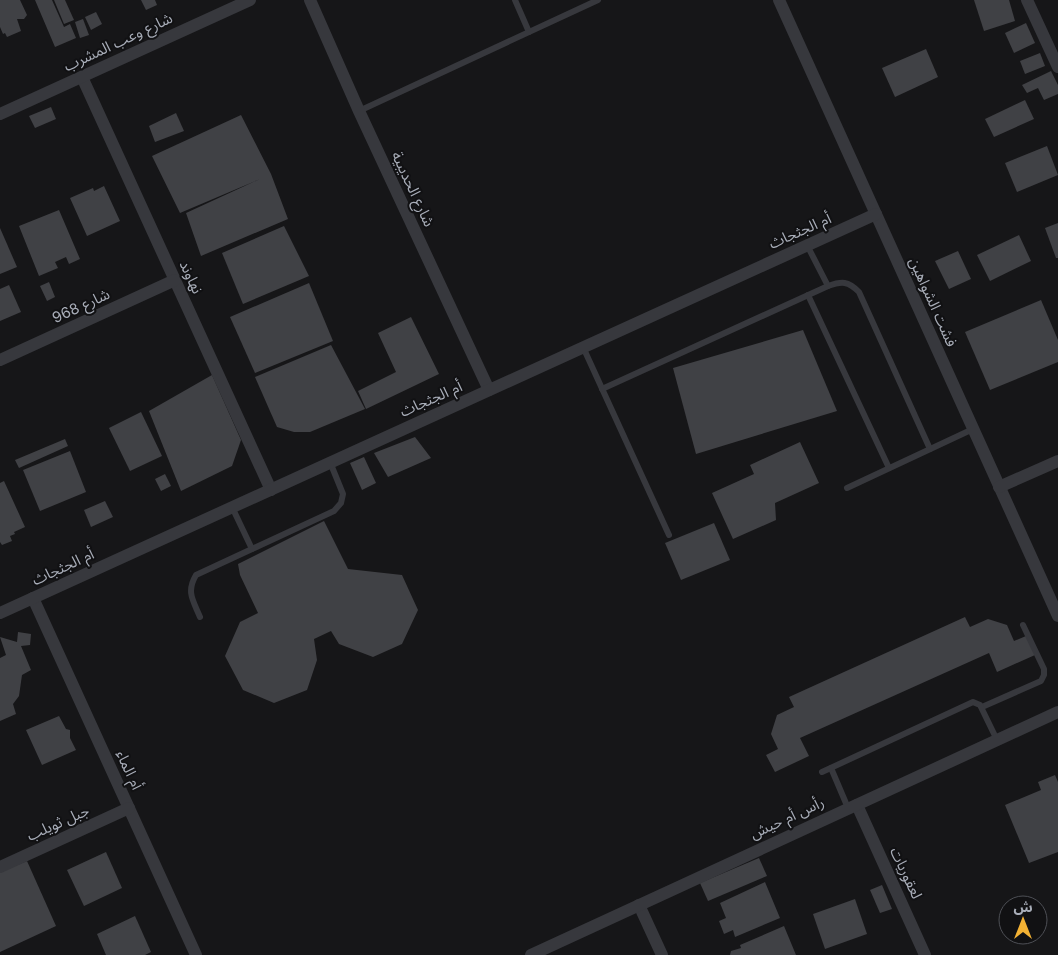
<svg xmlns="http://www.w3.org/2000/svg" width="1058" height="955" font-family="Inter,'Noto Sans Arabic',sans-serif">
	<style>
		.building { fill: #404145 }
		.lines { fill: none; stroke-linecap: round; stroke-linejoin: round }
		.service { stroke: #37383d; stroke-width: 6 }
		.minor { stroke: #37383d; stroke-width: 12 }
		.labels { text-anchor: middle; stroke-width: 4; stroke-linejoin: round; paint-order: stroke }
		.street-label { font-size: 15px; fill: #a8adb8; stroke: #111113 }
	</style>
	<rect width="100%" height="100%" fill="#161618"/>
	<g class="building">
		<path d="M0,0H20L27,15L24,19H17L21,31L7,37L5,33L3,34L0,27Z"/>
		<path d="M35,0H52L64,27L70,24L76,38L55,47Z"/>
		<path d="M54,0H65L74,20L64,24Z"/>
		<path d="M141,0H155L157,5L146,10Z"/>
		<path d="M974,0H1009L1015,21L984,31Z"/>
		<path d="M96,12L102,24L91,30L85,17Z"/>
		<path d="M83,19L89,35L80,38L75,22Z"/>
		<path d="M1026,23L1035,43L1014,53L1005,33Z"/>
		<path d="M926,49L938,77L895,97L882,68Z"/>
		<path d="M1040,53L1045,66L1025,74L1020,61Z"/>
		<path d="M1051,71L1058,85V94L1044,100L1038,88L1027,93L1022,85Z"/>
		<path d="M1025,100L1034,119L994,137L985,119Z"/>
		<path d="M51,107L56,119L35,128L29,116Z"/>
		<path d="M176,113L184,131L155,142L149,126Z"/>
		<path d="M241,115L271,174L288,219L201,256L186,213L260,179L180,213L152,156Z"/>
		<path d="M1047,146L1058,175L1017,192L1005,163Z"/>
		<path d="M104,186L120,221L87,236L70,198L93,188L94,191Z"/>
		<path d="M59,210L80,259L69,264L66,257L55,262L58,268L39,276L19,226Z"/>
		<path d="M1058,223V258H1056L1045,228Z"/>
		<path d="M284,226L309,276L243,304L222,253Z"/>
		<path d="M0,228L17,267L0,274Z"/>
		<path d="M1019,235L1031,261L990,281L977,255Z"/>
		<path d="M958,251L971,279L949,289L935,261Z"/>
		<path d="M49,282L55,297L47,301L40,286Z"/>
		<path d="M309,283L333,341L255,373L230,317Z"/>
		<path d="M9,285L21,312L0,321V289Z"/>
		<path d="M1041,300L1058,340V362L990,390L965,332Z"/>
		<path d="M411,317L439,374L366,409L358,391L396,372L378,333Z"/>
		<path d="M803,330L837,411L696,454L673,368Z"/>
		<path d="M331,345L365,409L310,432H294L277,427L255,377Z"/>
		<path d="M212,375L241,440L232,466L181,491L149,411Z"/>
		<path d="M141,412L162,456L130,471L109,428Z"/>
		<path d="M415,437L431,458L388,477L374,453Z"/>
		<path d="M65,439L68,446L19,468L15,460Z"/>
		<path d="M800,442L819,483L775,503L776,520L733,539L712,493L754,474L750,465Z"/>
		<path d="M70,451L86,492L40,511L23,470Z"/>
		<path d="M364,457L376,483L362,490L350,463Z"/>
		<path d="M165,474L171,486L161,491L155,479Z"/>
		<path d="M4,481L25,527L14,532L15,534L10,536L12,541L2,545L0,542V483Z"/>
		<path d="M105,501L113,517L91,527L84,510Z"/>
		<path d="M324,521L348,569L402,575L418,610L402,644L373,657L339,644L331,631L314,639L317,660L307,690L274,703L243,690L225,656L240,622L258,613L240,575L238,564Z"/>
		<path d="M714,523L730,560L681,580L665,543Z"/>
		<path d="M965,617L970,627L988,619L1007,625L1014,641L1026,636L1035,655L997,672L989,653L800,738L809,756L775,772L766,755L778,749L771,734L777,715L794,707L789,697Z"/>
		<path d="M18,632L31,634L30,645L21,646L31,670L22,675L19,696L13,704L16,714L0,721V658L6,655L0,637L17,642Z"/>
		<path d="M59,716L66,729L70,730V738L76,750L42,765L26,730Z"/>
		<path d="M1055,775L1058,782V852L1029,863L1005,805L1041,790L1038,782Z"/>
		<path d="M106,852L122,888L84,906L67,870Z"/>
		<path d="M759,858L767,876L708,901L700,883Z"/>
		<path d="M27,861L56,926L0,952V872Z"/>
		<path d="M765,882L780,918L735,937L733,930L724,934L719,921L726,918L720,903Z"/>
		<path d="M882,885L892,909L880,913L870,890Z"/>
		<path d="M855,899L867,934L825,949L813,914Z"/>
		<path d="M135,916L151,952L145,955H106L97,934Z"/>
		<path d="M784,926L796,955H730L731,951L741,948L740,945Z"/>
	</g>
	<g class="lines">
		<g class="service">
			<path d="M515,0L529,32"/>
			<path d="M359,111L598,0"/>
			<path d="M807,245L828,286"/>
			<path d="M808,295L889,468"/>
			<path d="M583,347L669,535"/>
			<path d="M602,389L828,286C842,281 848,281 859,292L930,449"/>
			<path d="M847,488L973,429"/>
			<path d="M232,507L252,549"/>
			<path d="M200,617C193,600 186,592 196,575L334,511L341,503L343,494L330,462"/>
			<path d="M982,707L1041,681L1044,675V669L1023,625"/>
			<path d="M831,768L848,808"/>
			<path d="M822,772L973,702L980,705L997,740"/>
		</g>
		<g class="minor">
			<path d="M310,0L359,111L489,390"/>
			<path d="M779,0L1058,616"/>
			<path d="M1027,0L1058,67"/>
			<path d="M82,77L271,490"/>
			<path d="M0,114L250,0"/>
			<path d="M0,360L175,280"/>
			<path d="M999,487L1058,461"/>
			<path d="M33,598L196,955"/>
			<path d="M0,613L876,214"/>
			<path d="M857,805L925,955"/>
			<path d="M0,867L129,808"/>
			<path d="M639,905L662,955"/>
			<path d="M531,955L1058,712"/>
		</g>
	</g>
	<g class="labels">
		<g class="street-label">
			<text transform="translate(118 42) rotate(-25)" y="5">شارع وعب المشرب</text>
			<text transform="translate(413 189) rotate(65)" y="5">شارع الحديبية</text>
			<text transform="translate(800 231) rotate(-24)" y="5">أم الجثجاث</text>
			<text transform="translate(191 277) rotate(65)" y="5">نهاوند</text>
			<text transform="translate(933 302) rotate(66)" y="5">فشت الشواهين</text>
			<text transform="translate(81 306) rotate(-25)" y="5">شارع 968</text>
			<text transform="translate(431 399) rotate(-24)" y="5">أم الجثجاث</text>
			<text transform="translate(63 567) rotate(-25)" y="5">أم الجثجاث</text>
			<text transform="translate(129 770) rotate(65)" y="5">أم الماء</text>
			<text transform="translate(787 818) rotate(-25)" y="5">رأس أم حيش</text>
			<text transform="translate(58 823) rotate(-24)" y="5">جبل ثويلب</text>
			<text transform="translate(906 873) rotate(65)" y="5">لعقوريات</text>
		</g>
	</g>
	<g transform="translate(1023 920)"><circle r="24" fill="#111113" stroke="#4d4f55"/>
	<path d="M0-4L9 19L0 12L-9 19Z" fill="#f2b134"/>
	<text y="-8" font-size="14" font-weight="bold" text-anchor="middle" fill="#a8adb8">ش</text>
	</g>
</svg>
